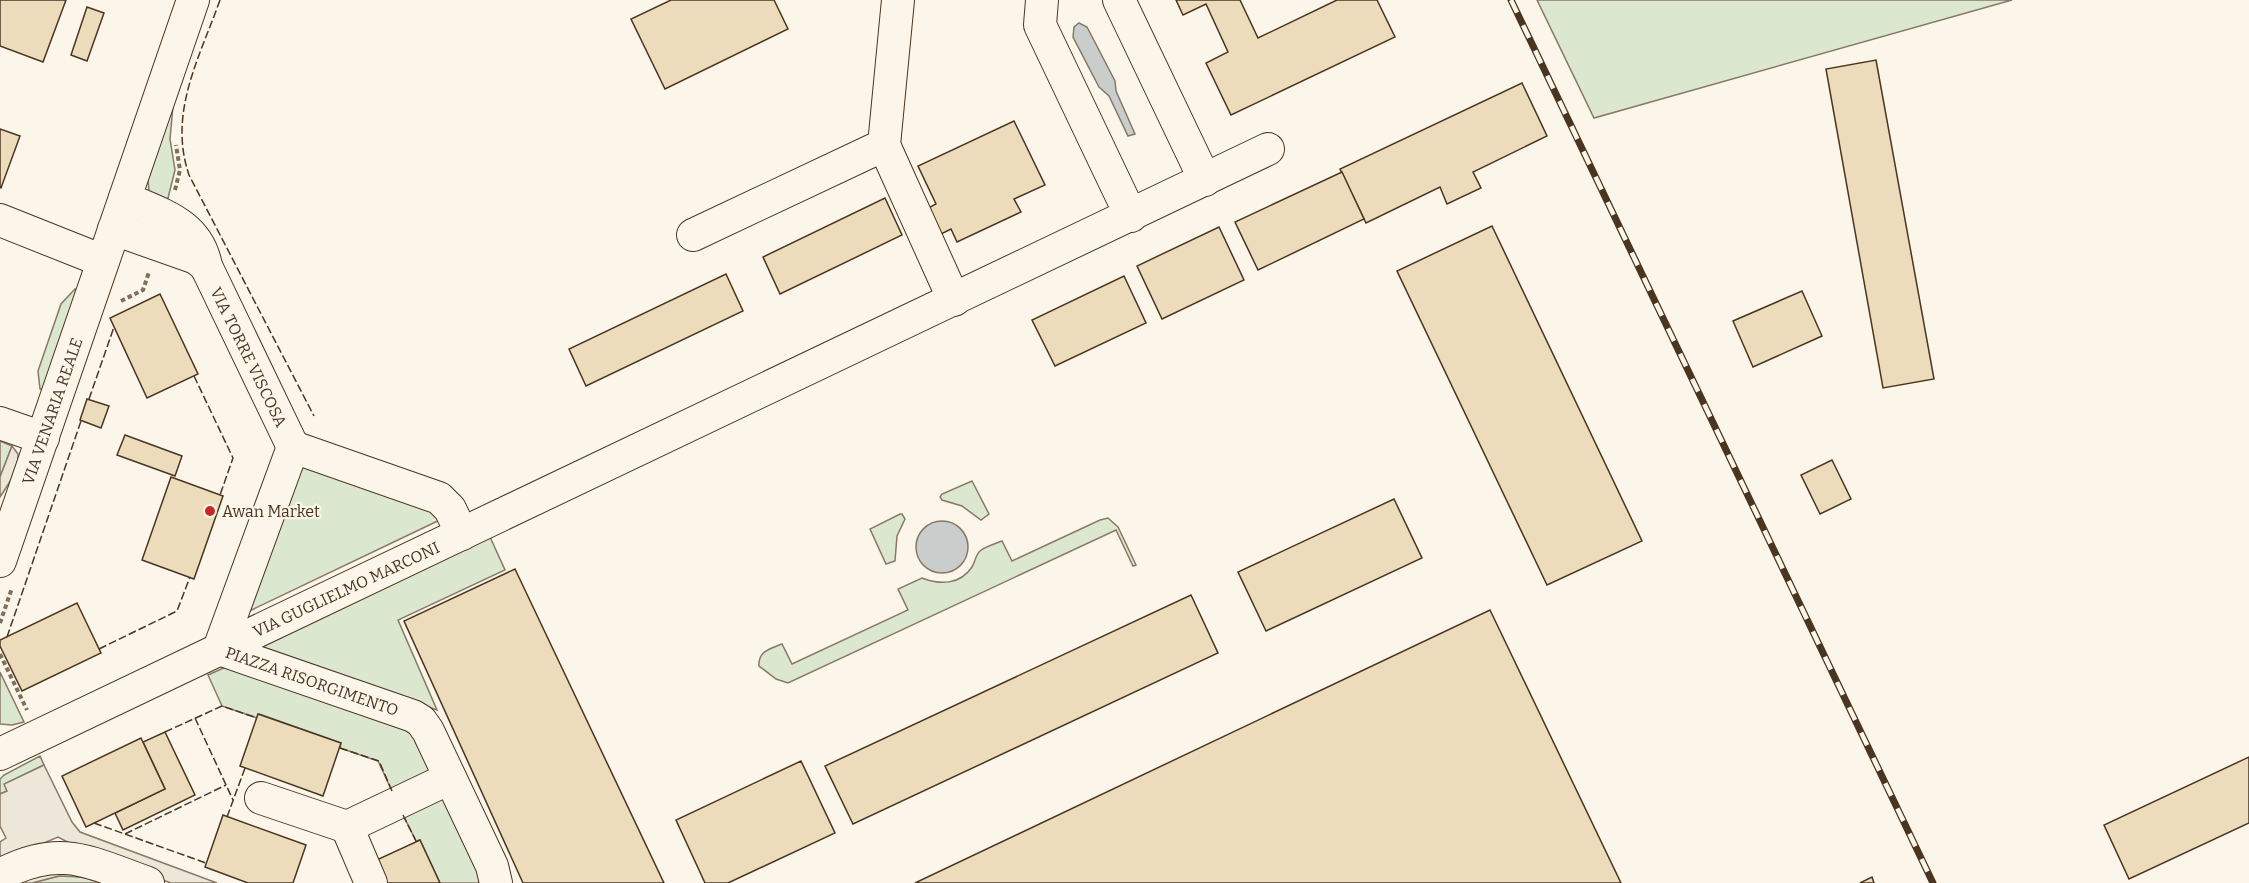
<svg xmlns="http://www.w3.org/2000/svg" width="2249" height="883" font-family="Bitter,serif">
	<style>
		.green { fill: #dce7d0; stroke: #887966; stroke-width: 1.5 }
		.parking { fill: #ede7d9; stroke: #887966; stroke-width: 1.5 }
		.water { fill: #c9cecd; stroke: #887966; stroke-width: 1.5 }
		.building { fill: #ecdcbc; stroke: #4a3520; stroke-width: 1.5 }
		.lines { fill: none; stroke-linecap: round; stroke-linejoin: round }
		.minor-casing { stroke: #4a3520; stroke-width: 34 }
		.path { stroke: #7f6f5c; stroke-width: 4; stroke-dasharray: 4.5 3; stroke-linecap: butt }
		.minor { stroke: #fbf6e9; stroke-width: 32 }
		.rail-casing { stroke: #4a3520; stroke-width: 7 }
		.rail { stroke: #fbf6e9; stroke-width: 4.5; stroke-dasharray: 14; stroke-linecap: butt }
		.fence { stroke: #4a3520; stroke-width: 1.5; stroke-dasharray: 8 3; stroke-linecap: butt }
		.poi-dot { fill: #c62828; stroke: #fbf6e9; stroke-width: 2 }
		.labels { text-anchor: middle; stroke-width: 4.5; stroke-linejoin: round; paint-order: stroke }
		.street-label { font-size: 16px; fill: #4a3520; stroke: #fbf6e9 }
		.poi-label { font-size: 16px; fill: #4a3520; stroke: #fbf6e9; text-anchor: start }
	</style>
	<rect width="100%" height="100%" fill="#fbf6e9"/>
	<g class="green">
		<path d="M1537,0H2012L1594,118Z"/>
		<path d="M173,106L170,139L175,170L166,206L149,191L148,180Z"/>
		<path d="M75,289H77L43,390L40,389L38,371L61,304Z"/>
		<path d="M0,441L12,446L0,477Z"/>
		<path d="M300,464L446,517L241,615Z"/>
		<path d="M972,481L989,514L981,520L962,506L942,500L940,497L942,494Z"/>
		<path d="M900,514H902L905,519L897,536L895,561L886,564L870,529Z"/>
		<path d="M1108,518L1118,527L1136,565L1133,566L1116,530L788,683L776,679L759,666C758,651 770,649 782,644L792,664L908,610L898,589L922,578C940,585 960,585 972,567C975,562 976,554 980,551C986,546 995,544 1002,541L1012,561L1100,520Z"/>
		<path d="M490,537L505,570L398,620L437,710L254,647Z"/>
		<path d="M228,666L412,729L432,772L392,791L378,761L340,748L341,743L259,714L257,718L222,706L208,675Z"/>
		<path d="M0,672L24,722L12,725L0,724Z"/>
		<path d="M40,756L44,765L5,784L7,791L0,794V779L4,775Z"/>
		<path d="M443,795L484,883H440L420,840L416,841L403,815Z"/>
		<path d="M59,876H72L124,883H32Z"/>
	</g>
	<g class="parking">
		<path d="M12,446L18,454V460L11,480L0,497V477Z"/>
		<path d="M44,765L72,822L80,832L217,883H171L89,853L58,837L20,853L0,864V842L6,838L0,826V794L7,791L4,784Z"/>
		<path d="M58,870L83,877L59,876L32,883H15Z"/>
	</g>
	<g class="water">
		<path d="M1079,23L1087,27L1115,81L1116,91L1135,134L1128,136L1109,96L1099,87L1073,37L1074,27Z"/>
		<circle cx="942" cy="547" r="26"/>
	</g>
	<g class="building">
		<path d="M0,0H66L43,62L0,46Z"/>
		<path d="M671,0H774L788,29L665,89L631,19Z"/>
		<path d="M1176,0H1240L1258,38L1337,0H1377L1395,37L1231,115L1206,63L1228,52L1206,4L1183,15Z"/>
		<path d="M87,7L104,13L87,61L71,55Z"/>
		<path d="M1876,60L1934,379L1883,388L1826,69Z"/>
		<path d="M1522,83L1547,136L1473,172L1481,188L1447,204L1440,187L1366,223L1340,169Z"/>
		<path d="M1014,121L1045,185L1014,199L1021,212L957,242L951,229L933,238L921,212L936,204L918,166Z"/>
		<path d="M0,129L20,136L1,188L0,187Z"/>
		<path d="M1342,172L1364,219L1258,270L1235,222Z"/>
		<path d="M885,198L902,235L780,294L763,257Z"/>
		<path d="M1492,226L1642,541L1547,585L1397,271Z"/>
		<path d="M1219,227L1244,280L1162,319L1137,266Z"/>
		<path d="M726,274L743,311L586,386L569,349Z"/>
		<path d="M1124,276L1146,323L1055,366L1032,320Z"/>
		<path d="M1802,291L1822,336L1753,367L1733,321Z"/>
		<path d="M160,294L198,374L147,398L110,318Z"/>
		<path d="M87,399L109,406L101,428L80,420Z"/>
		<path d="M125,435L182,456L175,476L117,455Z"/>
		<path d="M1832,460L1851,499L1820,514L1801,475Z"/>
		<path d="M171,477L223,496L194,579L142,560Z"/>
		<path d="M1394,499L1422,558L1266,631L1238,572Z"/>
		<path d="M515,569L664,883H523L404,621Z"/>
		<path d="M1191,595L1218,653L853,824L825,766Z"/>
		<path d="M77,603L101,653L22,691L0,646V640Z"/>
		<path d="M1490,610L1621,883H915Z"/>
		<path d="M258,714L341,743L323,796L240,766Z"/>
		<path d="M165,732L195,795L123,830L115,813L165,789L143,742Z"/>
		<path d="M141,738L165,789L86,827L62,776Z"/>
		<path d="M2249,757V823L2129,879L2104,825Z"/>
		<path d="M801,761L835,833L728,883H705L676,820Z"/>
		<path d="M223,815L306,845L293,883H248L205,867Z"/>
		<path d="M420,840L440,883H379L370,863Z"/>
		<path d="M1872,877L1874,883H1860Z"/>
	</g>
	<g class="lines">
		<g class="minor-casing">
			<g id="minor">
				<path d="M1042,0L1040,25L1131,216"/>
				<path d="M1119,0L1205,180"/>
				<path d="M884,145L898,0"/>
				<path d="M125,198C160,214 198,223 206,266L293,447"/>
				<path d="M0,220L103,261"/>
				<path d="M114,229L196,258L206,266"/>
				<path d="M693,235L884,145L954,300"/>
				<path d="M0,423L43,438"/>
				<path d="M293,447L439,498L450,509L462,534"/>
				<path d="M0,561L193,0"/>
				<path d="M219,649L413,716L421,721L428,731L492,866L496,883"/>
				<path d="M219,649L293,447"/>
				<path d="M0,754L1268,149"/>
				<path d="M261,798L347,827L450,778"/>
				<path d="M347,827L371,883"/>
				<path d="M0,875C60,843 89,862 148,883"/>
			</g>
		</g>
		<g class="path">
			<path d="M175,190L180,170L176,145"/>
			<path d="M121,301L143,290L149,272"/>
			<path d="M0,623L12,588"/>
			<path d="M0,654L27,710"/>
		</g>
		<use href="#minor" class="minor"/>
		<g class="rail-casing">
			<path id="rail" d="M1511,0L1933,883"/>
		</g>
		<use href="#rail" class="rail"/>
		<g class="fence">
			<path d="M220,0C199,59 168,113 189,175L314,416"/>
			<path d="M194,376L233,458L220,495"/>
			<path d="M89,399L114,327"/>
			<path d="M7,637L81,421"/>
			<path d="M99,649L177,611L190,577"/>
			<path d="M195,718L233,800"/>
			<path d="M165,732L222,706L257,718"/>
			<path d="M340,748L379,761L392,791"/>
			<path d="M403,815L416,841"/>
			<path d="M227,817L245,768"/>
			<path d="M94,823L206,863"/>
			<path d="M125,834L226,785"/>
		</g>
	</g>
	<circle class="poi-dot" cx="210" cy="511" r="6"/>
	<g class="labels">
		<g class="street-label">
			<text transform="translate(249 357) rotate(64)" y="6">VIA TORRE VISCOSA</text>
			<text transform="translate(52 411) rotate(-71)" y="6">VIA VENARIA REALE</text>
			<text transform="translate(346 589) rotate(-25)" y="6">VIA GUGLIELMO MARCONI</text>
			<text transform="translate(312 681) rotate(19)" y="6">PIAZZA RISORGIMENTO</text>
		</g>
		<g class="poi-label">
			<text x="222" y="517">Awan Market</text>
		</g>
	</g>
</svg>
